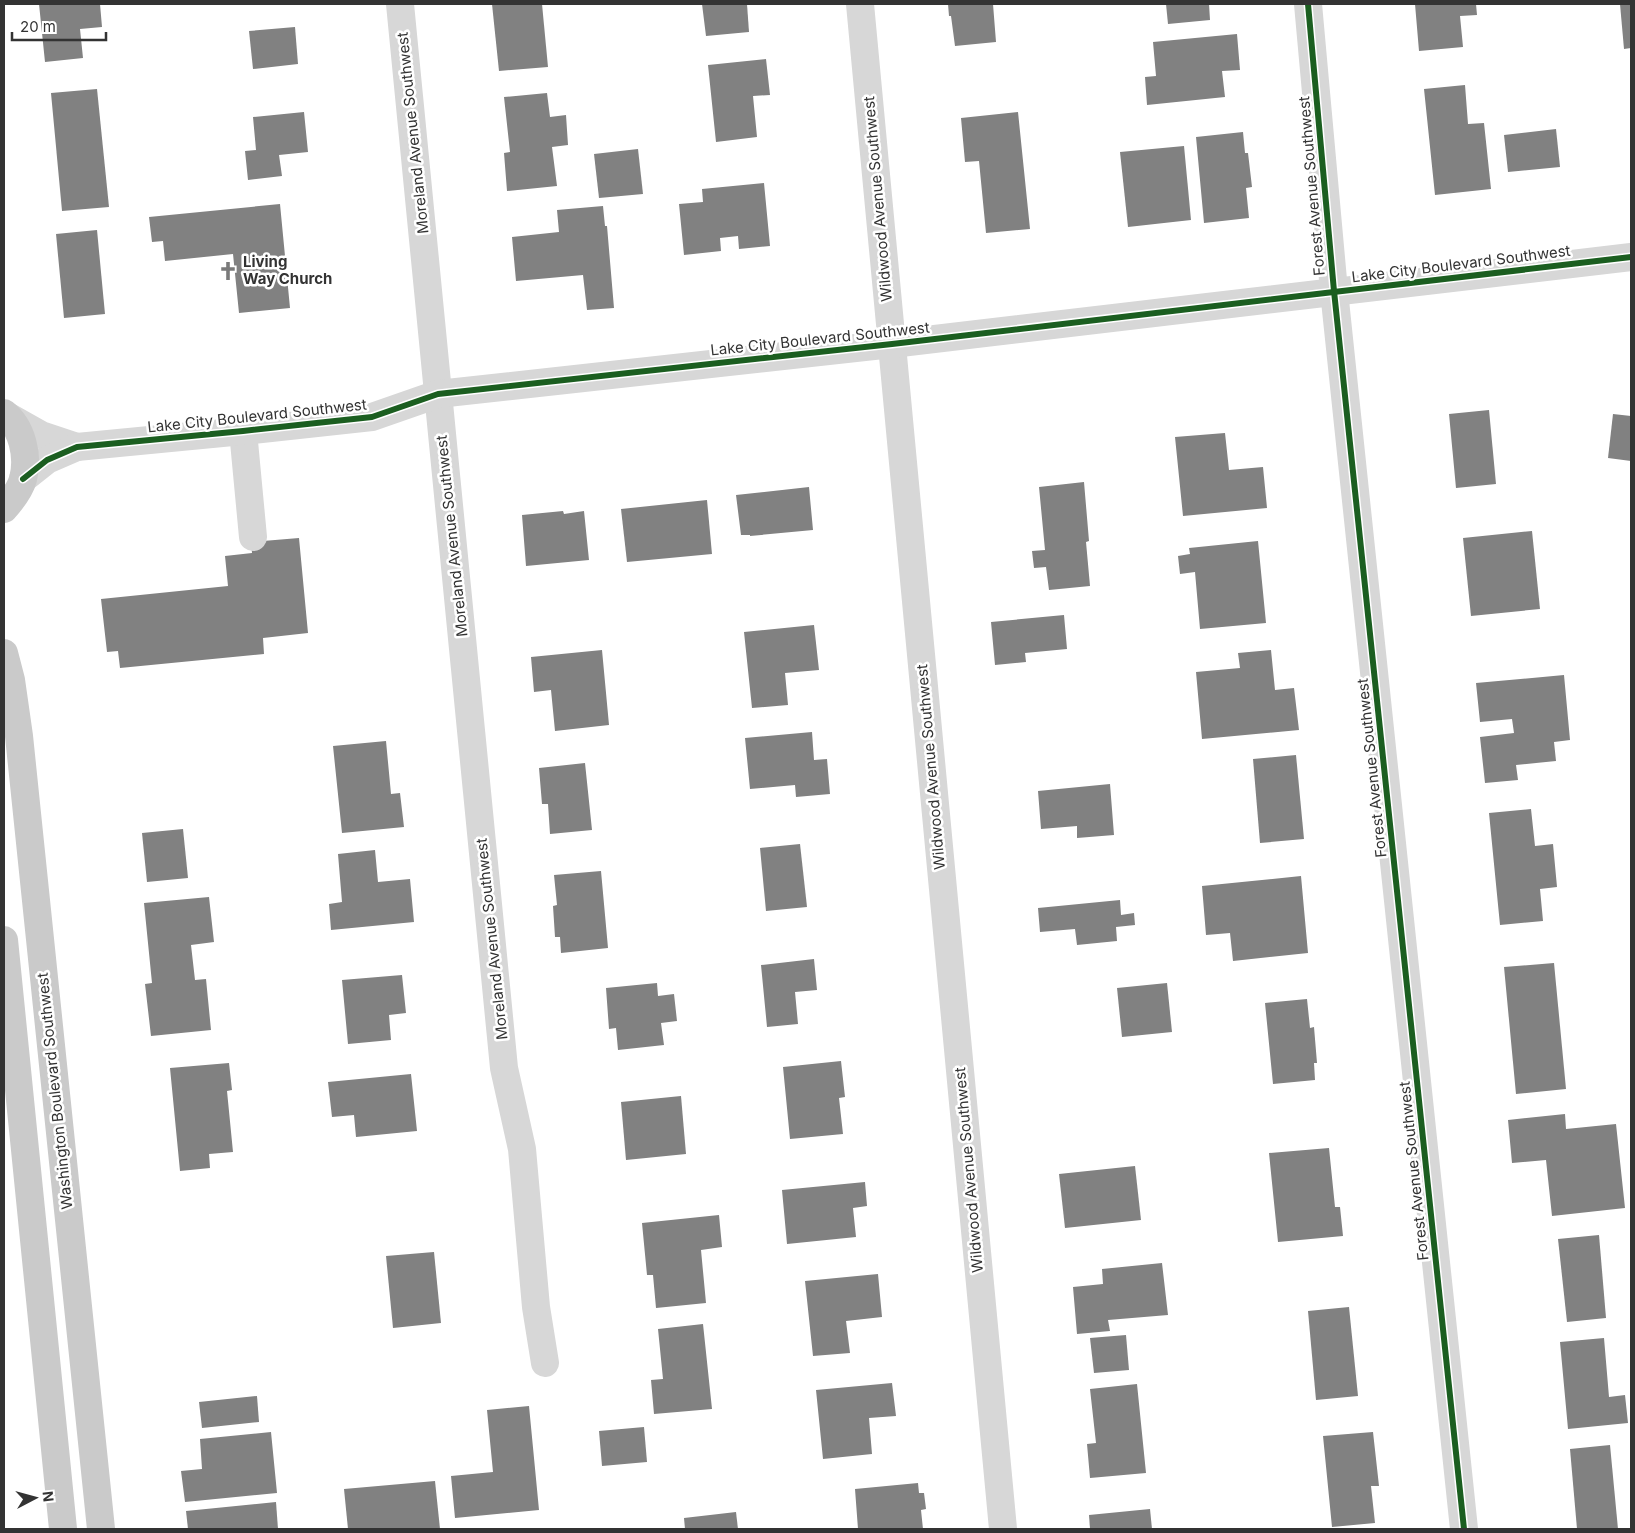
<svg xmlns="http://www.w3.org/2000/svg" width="1635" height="1533" font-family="Inter,sans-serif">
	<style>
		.building { fill: #818181 }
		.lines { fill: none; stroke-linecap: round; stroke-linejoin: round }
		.minor { stroke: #d7d7d7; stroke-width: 28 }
		.major { stroke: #cacaca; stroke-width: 28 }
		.cycleway-casing { stroke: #fff; stroke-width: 9 }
		.cycleway { stroke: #1b5e20; stroke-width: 6 }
		.labels { text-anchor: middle; stroke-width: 5; stroke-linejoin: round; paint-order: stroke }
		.street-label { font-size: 15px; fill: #333; stroke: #fff }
		.poi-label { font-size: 15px; font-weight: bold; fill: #333; stroke: #fff; text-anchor: start }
	</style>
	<rect width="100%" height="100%" fill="#fff"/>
	<g class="building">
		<path d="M39,4H100L102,27L80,29L83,58L45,62Z"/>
		<path d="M492,4H542L548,67L499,71Z"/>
		<path d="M702,4H747L749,32L706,36Z"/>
		<path d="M948,4H993L996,42L955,46L951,16H949Z"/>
		<path d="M1166,4H1209L1210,20L1168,24Z"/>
		<path d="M1415,4H1476L1477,15L1460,16L1463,47L1419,51Z"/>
		<path d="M1620,4H1631V48L1624,49Z"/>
		<path d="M295,27L298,64L253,69L249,31Z"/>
		<path d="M1237,34L1240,70L1222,71L1225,97L1147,105L1145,77L1156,76L1153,42Z"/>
		<path d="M766,59L770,95L753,96L757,137L716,142L708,65Z"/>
		<path d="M1465,85L1468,124L1484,123L1491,189L1435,195L1424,89Z"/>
		<path d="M97,89L109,207L62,211L51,93Z"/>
		<path d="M547,93L550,117L566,115L568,145L552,147L557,186L507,191L504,153L510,152L504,97Z"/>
		<path d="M304,112L308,152L279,155L282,176L248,180L245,151L256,150L253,117Z"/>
		<path d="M1018,112L1030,229L986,233L979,161L965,162L961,118Z"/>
		<path d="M1556,129L1560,167L1508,172L1504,135Z"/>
		<path d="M1243,132L1245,153H1248L1252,187L1246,188L1249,218L1204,223L1196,137Z"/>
		<path d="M1184,146L1191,220L1128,227L1120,152Z"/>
		<path d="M638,149L643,194L599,198L594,154Z"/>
		<path d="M764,183L770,246L739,249L738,236L720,238L721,251L684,255L679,204L703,202L702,189Z"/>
		<path d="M280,204L290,308L239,313L233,254L165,261L163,241L152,242L149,217Z"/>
		<path d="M603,206L605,226H607L614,308L587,310L583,275L516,281L512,237L559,232L557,210Z"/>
		<path d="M97,230L105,314L64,318L56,234Z"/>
		<path d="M1489,410L1496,484L1456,488L1449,414Z"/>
		<path d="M1613,414L1631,416V461L1608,458Z"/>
		<path d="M1225,433L1229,470L1263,467L1267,508L1183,516L1175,437Z"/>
		<path d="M1084,482L1089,541L1086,542L1090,586L1049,590L1046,567L1034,568L1032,551L1045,550L1039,487Z"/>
		<path d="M809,487L813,530L750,536V535H741L736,495Z"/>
		<path d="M707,500L712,554L627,562L621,509Z"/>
		<path d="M563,511L564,514L584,511L589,560L526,566L522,515Z"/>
		<path d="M1532,531L1540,609L1471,616L1463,538Z"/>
		<path d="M299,538L308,633L263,638L264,654L120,668L118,651L107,652L101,599L228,586L225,556L252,553L251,542Z"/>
		<path d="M1258,541L1266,623L1200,629L1195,572L1180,574L1178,556L1190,554L1189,548Z"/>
		<path d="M1064,615L1067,649L1025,653L1026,662L995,665L991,622Z"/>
		<path d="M814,625L819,670L785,673L788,705L752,708L744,632Z"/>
		<path d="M602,650L609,725L555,731L551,690L534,692L531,657Z"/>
		<path d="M1271,650L1275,690L1294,688L1299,730L1202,739L1196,672L1240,668L1238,653Z"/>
		<path d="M1564,675L1570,740L1554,742L1556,761L1516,765L1518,780L1485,783L1480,737L1514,733L1512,719L1480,722L1476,683Z"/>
		<path d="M812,732L814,760L827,759L830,794L796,797L795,785L750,789L745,738Z"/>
		<path d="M386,741L391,794L400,793L404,827L342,833L333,746Z"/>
		<path d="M1296,755L1304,839L1260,843L1253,759Z"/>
		<path d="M585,763L592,830L550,834L548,804H542L539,768Z"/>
		<path d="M1110,784L1114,835L1077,838V826L1041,829L1038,791Z"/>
		<path d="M1531,809L1535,846L1553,844L1557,887L1540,889L1543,921L1500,925L1489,813Z"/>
		<path d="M183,829L188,878L147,882L142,833Z"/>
		<path d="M800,844L807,907L766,911L760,848Z"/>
		<path d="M375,850L378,882L410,879L414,922L331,930L329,904L342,902L338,854Z"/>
		<path d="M601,871L608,948L561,953L560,937H555L553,906L557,905L554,875Z"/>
		<path d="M1301,876L1308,953L1233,961L1230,933L1206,935L1202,886Z"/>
		<path d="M209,897L214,942L191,945L195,980L206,979L211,1030L151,1036L145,984L152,983L144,903Z"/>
		<path d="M1120,900L1121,915L1134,913L1135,925L1116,927L1117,941L1077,945L1075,929L1040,932L1038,908Z"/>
		<path d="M814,959L817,990L795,992L798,1024L767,1027L761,965Z"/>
		<path d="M1554,963L1566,1089L1516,1094L1504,967Z"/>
		<path d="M402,975L406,1013L389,1015L391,1040L348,1044L342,980Z"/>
		<path d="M657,983L658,996L674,994L677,1021L661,1023L664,1045L618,1050L616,1028L609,1029L606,988Z"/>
		<path d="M1167,983L1172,1032L1122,1037L1117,988Z"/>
		<path d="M1307,999L1310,1028L1314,1027L1317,1063H1314L1315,1080L1273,1084L1265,1003Z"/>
		<path d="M841,1061L845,1097L839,1098L843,1134L790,1139L783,1067Z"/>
		<path d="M229,1063L232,1090L227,1091L233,1152L209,1154L210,1168L180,1171L170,1068Z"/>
		<path d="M411,1074L417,1131L356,1137L354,1115L332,1117L328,1082Z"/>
		<path d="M681,1096L686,1154L626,1160L621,1102Z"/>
		<path d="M1565,1114L1566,1129L1616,1124L1625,1208L1552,1216L1546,1160L1512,1163L1508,1120Z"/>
		<path d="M1329,1148L1335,1207H1340L1343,1236L1278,1242L1269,1153Z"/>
		<path d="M1135,1166L1141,1220L1065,1228L1059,1174Z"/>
		<path d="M865,1182L867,1206L853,1208L856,1237L787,1244L782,1190Z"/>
		<path d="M719,1215L722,1247L701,1250L706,1303L656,1308L653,1275H647L642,1223Z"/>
		<path d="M1599,1235L1606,1318L1567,1322L1558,1239Z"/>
		<path d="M434,1252L441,1323L393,1328L386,1256Z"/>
		<path d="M1162,1263L1168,1315L1108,1320L1110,1331L1077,1334L1073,1287L1103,1284L1102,1269Z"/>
		<path d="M878,1274L882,1317L846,1321L850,1353L813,1356L805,1281Z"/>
		<path d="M1349,1307L1358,1396L1316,1400L1308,1311Z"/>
		<path d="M703,1324L712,1409L654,1414L651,1380L663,1379L658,1329Z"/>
		<path d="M1126,1335L1129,1370L1094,1373L1090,1338Z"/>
		<path d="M1604,1338L1609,1397L1625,1395L1628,1423L1568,1429L1560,1342Z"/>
		<path d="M892,1383L896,1416L869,1418L872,1454L823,1459L816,1390Z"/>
		<path d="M1137,1384L1146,1473L1090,1478L1087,1444L1096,1443L1090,1389Z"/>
		<path d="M257,1396L259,1422L202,1428L199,1402Z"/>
		<path d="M529,1406L539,1510L455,1518L451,1476L493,1472L487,1410Z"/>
		<path d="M644,1427L647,1462L602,1466L599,1431Z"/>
		<path d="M271,1432L277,1493L185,1502L181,1471L202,1469L200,1439Z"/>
		<path d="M1373,1432L1379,1486H1371L1375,1523L1332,1527L1323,1436Z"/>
		<path d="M1610,1445L1618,1529H1577L1570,1449Z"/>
		<path d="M435,1481L440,1529H348L344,1489Z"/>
		<path d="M918,1483L919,1493H924L926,1509L921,1510L923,1529H858L855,1489Z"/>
		<path d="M276,1502L278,1529H188L186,1511Z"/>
		<path d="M1150,1509L1152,1529H1090L1089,1515Z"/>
		<path d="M736,1512L738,1529H685L684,1518Z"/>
	</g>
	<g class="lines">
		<g class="minor">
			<path d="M400,4L504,1068L522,1149L536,1307L545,1363"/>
			<path d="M860,4L1003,1529"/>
			<path d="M1308,4L1334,291L1464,1529"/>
			<path d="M9,417L41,435L77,447"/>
			<path d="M243,431L253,537"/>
			<path d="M23,479L47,460L77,447L243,431L372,417L438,394L892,344L1631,257"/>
		</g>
		<g class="major">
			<path d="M4,413C22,427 29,456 23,479C20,490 12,500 4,509"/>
			<path d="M4,653L11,680L19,736L101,1529"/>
			<path d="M4,940L63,1529"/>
		</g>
		<g class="cycleway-casing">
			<g id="cycleway">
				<path d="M1308,4L1334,291L1464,1529"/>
				<path d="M23,479L47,460L77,447L243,431L372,417L438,394L892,344L1631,257"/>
			</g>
		</g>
		<use href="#cycleway" class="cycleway"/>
	</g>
	<defs>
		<g id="church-bare" transform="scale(1.5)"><path d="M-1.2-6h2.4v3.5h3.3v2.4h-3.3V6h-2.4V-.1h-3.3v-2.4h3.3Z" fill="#7a7a7a" stroke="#fff" stroke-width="2.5" paint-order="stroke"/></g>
	</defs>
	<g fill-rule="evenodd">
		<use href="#church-bare" x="228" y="271"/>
	</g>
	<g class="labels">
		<g class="street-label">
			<text transform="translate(413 133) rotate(-96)" y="5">Moreland Avenue Southwest</text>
			<text transform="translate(1312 186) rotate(-95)" y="5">Forest Avenue Southwest</text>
			<text transform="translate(878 199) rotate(-95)" y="5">Wildwood Avenue Southwest</text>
			<text transform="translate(1461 264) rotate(-7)" y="5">Lake City Boulevard Southwest</text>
			<text transform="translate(820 339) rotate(-6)" y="5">Lake City Boulevard Southwest</text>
			<text transform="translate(257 416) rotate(-6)" y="5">Lake City Boulevard Southwest</text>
			<text transform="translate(452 536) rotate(-96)" y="5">Moreland Avenue Southwest</text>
			<text transform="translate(931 767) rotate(-95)" y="5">Wildwood Avenue Southwest</text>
			<text transform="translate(1372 768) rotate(-96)" y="5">Forest Avenue Southwest</text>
			<text transform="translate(492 939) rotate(-96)" y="5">Moreland Avenue Southwest</text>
			<text transform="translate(55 1091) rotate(-96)" y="5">Washington Boulevard Southwest</text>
			<text transform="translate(969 1170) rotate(-95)" y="5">Wildwood Avenue Southwest</text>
			<text transform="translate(1414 1171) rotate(-96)" y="5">Forest Avenue Southwest</text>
		</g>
		<g class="poi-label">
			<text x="243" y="267">Living<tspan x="243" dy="17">Way Church</tspan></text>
		</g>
	</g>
	<rect width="1635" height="1533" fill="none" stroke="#333333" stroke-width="10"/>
	<g transform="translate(35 1498) rotate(84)" stroke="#ffffff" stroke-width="4" paint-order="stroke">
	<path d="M0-4L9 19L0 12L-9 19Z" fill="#333333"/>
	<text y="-8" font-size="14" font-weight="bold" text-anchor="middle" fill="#333333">N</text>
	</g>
	<path d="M12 32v8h94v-8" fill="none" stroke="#333333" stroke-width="2.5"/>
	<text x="20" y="32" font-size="15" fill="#333333" stroke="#ffffff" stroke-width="4" paint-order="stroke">20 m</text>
</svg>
